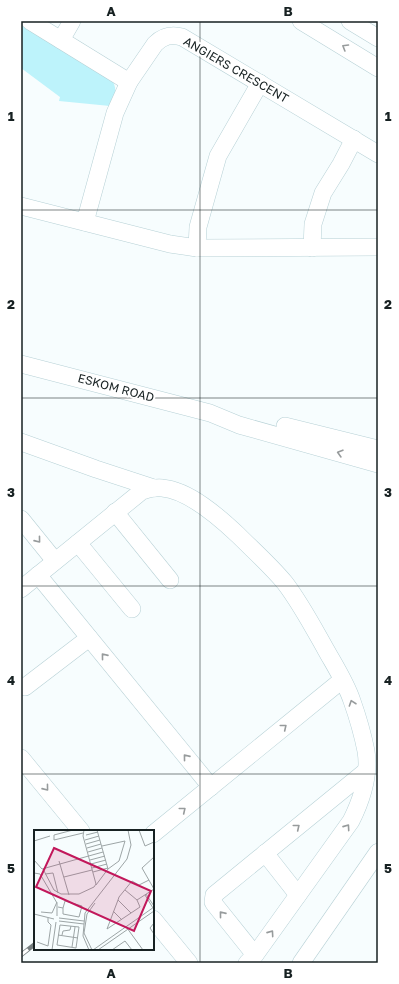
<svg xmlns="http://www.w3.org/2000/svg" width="399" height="984" font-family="'Golos Text',sans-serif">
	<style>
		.green { fill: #bdf3fb }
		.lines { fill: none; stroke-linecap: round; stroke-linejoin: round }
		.minor-casing { stroke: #b7d1d6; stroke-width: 18 }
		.minor { stroke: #fff; stroke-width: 17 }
		.rail-casing { stroke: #757e7f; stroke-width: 4.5 }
		.rail { stroke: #fff; stroke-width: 3; stroke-dasharray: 9; stroke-linecap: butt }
		.oneway { stroke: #979b9c }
		.grid { fill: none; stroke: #172122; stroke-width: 1; stroke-opacity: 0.55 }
		.labels { text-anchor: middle; stroke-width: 4; stroke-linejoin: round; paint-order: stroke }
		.street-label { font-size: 12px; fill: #172122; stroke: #fff }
		.inset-road { fill: none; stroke: #9da5a6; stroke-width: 1 }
		.view { fill: #c2185b; fill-opacity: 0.15; stroke: #c2185b; stroke-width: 2 }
		.inset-edge { fill: none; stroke: #172122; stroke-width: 2 }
		.neatline { fill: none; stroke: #172122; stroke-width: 1.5 }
		.grid-label { font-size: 13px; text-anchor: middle; font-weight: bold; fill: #172122 }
	</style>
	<rect width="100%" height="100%" fill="#f7fdfe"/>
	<path class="green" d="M21,25L112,80C118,90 115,96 110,106L59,101L60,97L21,68Z"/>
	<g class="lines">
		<g class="minor-casing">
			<g id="minor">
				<path d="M30,21L129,82"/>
				<path d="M301,21L378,68"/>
				<path d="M350,21L378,38"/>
				<path d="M61,40L72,21"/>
				<path d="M21,206L170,244L197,248L378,247"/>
				<path d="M85,222L115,113L129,82L155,44C163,36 171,34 182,37L378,154"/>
				<path d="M197,248L198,227L218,156L260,83"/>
				<path d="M312,248L313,224L323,193L341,164L354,139"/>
				<path d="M21,364L210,413L239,425L378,464"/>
				<path d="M285,426L378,449"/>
				<path d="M21,442L96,469L154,488"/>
				<path d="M115,512L170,580"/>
				<path d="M21,519L55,561"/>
				<path d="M78,543L132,609"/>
				<path d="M38,575L211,787"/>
				<path d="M21,589L142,491C149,489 155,487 162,488C189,490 220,518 238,535C254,551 271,566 285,583C301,604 313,627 326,650C335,666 346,683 352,701C357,715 363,736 366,751C370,775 362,799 351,821L255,955L247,963"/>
				<path d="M25,687L89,638"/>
				<path d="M21,758L81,831"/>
				<path d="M153,834L342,680"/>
				<path d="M265,853L298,895"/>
				<path d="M153,919L189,963"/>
				<path d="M255,955L215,905L213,902L214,895L366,771"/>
				<path d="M301,963L378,852"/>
			</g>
		</g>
		<use href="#minor" class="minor"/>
		<g class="rail-casing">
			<path id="rail" d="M21,955L35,944"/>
		</g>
		<use href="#rail" class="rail"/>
	</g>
	<defs><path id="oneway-chevron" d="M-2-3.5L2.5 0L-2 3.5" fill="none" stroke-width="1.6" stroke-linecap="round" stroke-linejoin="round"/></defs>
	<g class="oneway">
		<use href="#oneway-chevron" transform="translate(345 47) rotate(-149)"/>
		<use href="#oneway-chevron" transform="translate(340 453) rotate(-164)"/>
		<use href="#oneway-chevron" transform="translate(38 540) rotate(51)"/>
		<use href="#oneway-chevron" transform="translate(104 656) rotate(-129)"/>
		<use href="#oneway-chevron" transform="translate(352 703) rotate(-109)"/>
		<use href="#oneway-chevron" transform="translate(284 727) rotate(-39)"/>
		<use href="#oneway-chevron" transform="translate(186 757) rotate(-129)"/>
		<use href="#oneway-chevron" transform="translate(46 788) rotate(51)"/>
		<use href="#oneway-chevron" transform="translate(183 810) rotate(-39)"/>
		<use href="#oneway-chevron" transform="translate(297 827) rotate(-39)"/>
		<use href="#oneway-chevron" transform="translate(347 827) rotate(-55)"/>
		<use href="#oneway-chevron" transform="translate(222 914) rotate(-129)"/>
		<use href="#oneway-chevron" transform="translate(271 933) rotate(-55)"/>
	</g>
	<path class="grid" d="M200,21V963M21,210H378M21,398H378M21,586H378M21,774H378"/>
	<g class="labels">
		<g class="street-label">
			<text transform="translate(236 70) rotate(30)" y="4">ANGIERS CRESCENT</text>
			<text transform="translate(116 388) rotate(15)" y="4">ESKOM ROAD</text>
		</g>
	</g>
	<g transform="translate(34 830)">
		<rect width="120" height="120" fill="#f7fdfe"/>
		<path class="inset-road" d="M39,0L20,5V10L49,3M63,0L74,39M105,0L111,16L120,12M52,5L64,2M51,10L65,6M0,11L16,6M52,14L66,10M53,18L67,14M54,22L68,18M120,27L108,38L120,59M0,30L8,39L69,22M56,30L71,26M25,31L35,65M57,34L72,30M58,38L73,34M9,39L20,60L27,64H45L60,57L62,54L49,6L50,0M59,42L74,38M0,43L6,44L23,73V86M11,44L19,43L24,63M30,47L58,40M62,55L74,39L85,31L91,11L68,16M91,60L103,70L106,77L73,99L84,70L85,67L98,51L105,55L115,50M112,64L120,76M111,65L119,78M84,70L97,83M103,70L120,59M24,77L29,78L31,71L48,76L45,87L29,84V78M79,81L88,90M7,82L18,83L23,72M0,84L20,89M25,88L50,91M25,91L50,94M120,93L116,98L120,104M26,95L45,97L42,118L23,115ZM93,98L109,120M24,105L44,108M28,105L29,101L36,100L37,96M3,112L14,116L17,95L14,92V88M38,117L41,97M18,120L22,92M55,120L49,106L51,83L93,29L97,15L94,0M58,120L50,103L53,84L61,73M59,120L120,77M64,120L120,81M78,120L91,111L98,120"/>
		<path class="view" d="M20,18L117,61L100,101L2,57Z"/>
		<rect width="120" height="120" class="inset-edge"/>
	</g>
	<rect width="399" height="984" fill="none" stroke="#ffffff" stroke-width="44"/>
	<rect x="22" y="22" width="355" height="940" class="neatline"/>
	<g class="grid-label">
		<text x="111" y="16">A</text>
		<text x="288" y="16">B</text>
		<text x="11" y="121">1</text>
		<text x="388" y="121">1</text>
		<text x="11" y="309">2</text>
		<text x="388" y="309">2</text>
		<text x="11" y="497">3</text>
		<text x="388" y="497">3</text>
		<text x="11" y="685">4</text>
		<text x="388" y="685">4</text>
		<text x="11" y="873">5</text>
		<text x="388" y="873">5</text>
		<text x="111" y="978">A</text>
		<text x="288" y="978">B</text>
	</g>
</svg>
